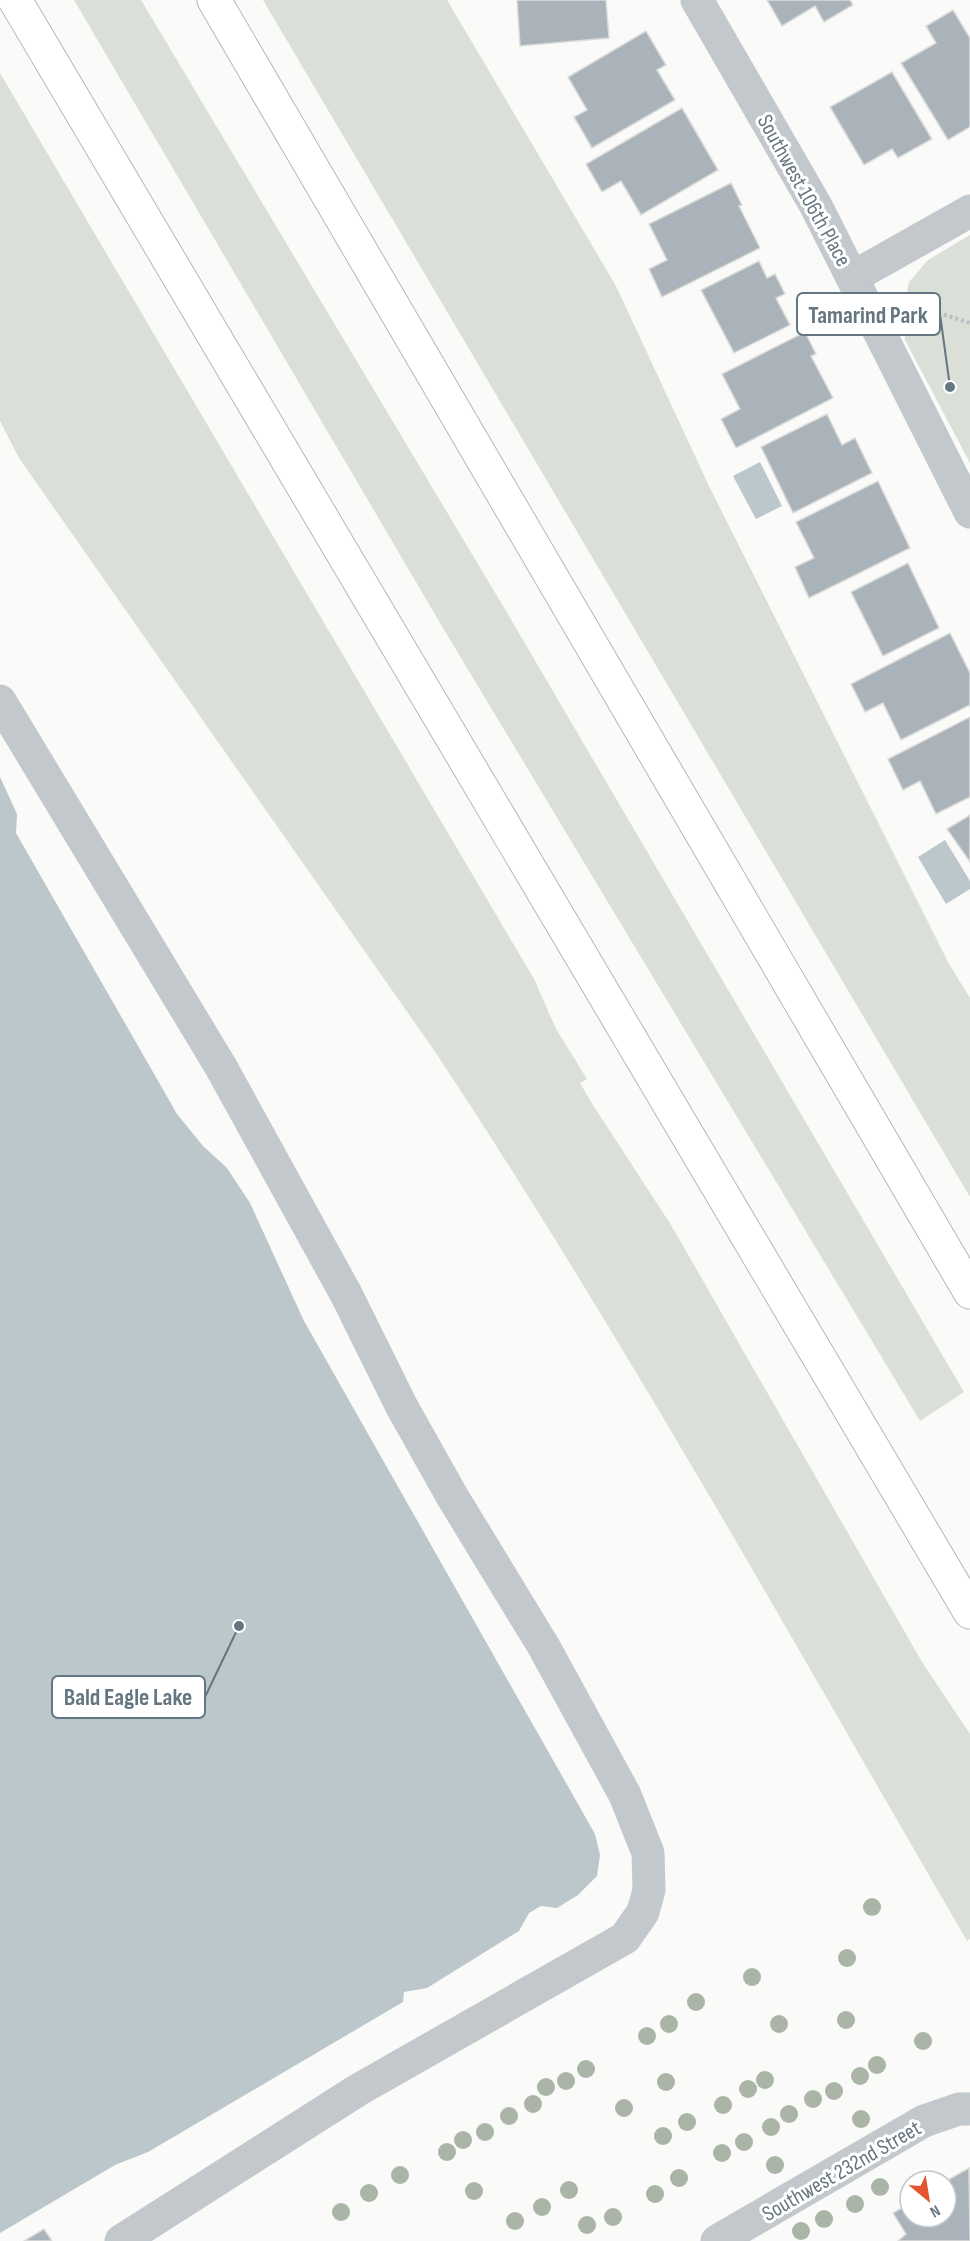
<svg xmlns="http://www.w3.org/2000/svg" width="970" height="2241" font-family="'Sofia Sans Condensed',sans-serif">
	<style>
		.green { fill: #dadfd7 }
		.water { fill: #bbc7cb }
		.building { fill: #aab3b9; stroke: #dcdcda; stroke-width: 1.5 }
		.lines { fill: none; stroke-linecap: round; stroke-linejoin: round }
		.highway-casing { stroke: #b4b9bd; stroke-width: 35 }
		.path { stroke: #bbbfc2; stroke-width: 4; stroke-dasharray: 3 3; stroke-linecap: butt }
		.minor { stroke: #c3c8cc; stroke-width: 33 }
		.highway { stroke: #fff; stroke-width: 33 }
		.tree { fill: #aab4a7 }
		.labels { text-anchor: middle; stroke-width: 6; stroke-linejoin: round; paint-order: stroke }
		.street-label { font-size: 22px; fill: #657683; stroke: #fff }
		.leader { fill: none; stroke: #657683; stroke-width: 2 }
		.callout-dot { fill: #657683; stroke: #fff; stroke-width: 2 }
		.callout { fill: #fff; stroke: #657683; stroke-width: 2 }
		.callout-label { font-size: 24px; text-anchor: middle; font-weight: bold; fill: #657683 }
	</style>
	<rect width="100%" height="100%" fill="#fafaf8"/>
	<g class="green">
		<path d="M74,0H141L503,606L964,1392L920,1421L446,633Z"/>
		<path d="M263,0H447L616,286L709,486L949,964L970,998V1197Z"/>
		<path d="M0,73L534,979L556,1029L587,1079L580,1083L591,1102L671,1225L922,1662L970,1734V1939L967,1941C794,1643 626,1341 436,1053L19,458L0,421Z"/>
		<path d="M970,235V463L905,340L903,311L909,282L928,260Z"/>
	</g>
	<g class="water">
		<path d="M760,462L782,506L756,519L733,476Z"/>
		<path d="M0,777L17,814L16,833L177,1114L203,1146L227,1168L250,1203L304,1321L595,1834L600,1855L597,1876L578,1895L557,1908L541,1906L529,1913L519,1931L427,1988L404,1992L403,2002L148,2152L115,2165L0,2233Z"/>
		<path d="M945,840L970,881V889L946,904L918,857Z"/>
	</g>
	<g class="building">
		<path d="M517,0H606L609,38L520,46Z"/>
		<path d="M767,0H850L853,5L824,22L815,6L782,26Z"/>
		<path d="M953,10L970,38V127L948,140L901,63L936,43L926,26Z"/>
		<path d="M646,31L666,65L657,70L675,100L592,148L574,117L587,110L568,77Z"/>
		<path d="M892,72L932,139L898,158L892,149L864,165L830,107Z"/>
		<path d="M682,108L718,170L641,215L621,181L602,192L586,164Z"/>
		<path d="M731,183L742,205L739,206L760,248L662,297L649,269L667,260L649,224Z"/>
		<path d="M759,261L767,278L775,274L785,294L776,298L790,325L734,353L701,290Z"/>
		<path d="M805,332L816,354L811,356L833,398L736,448L721,419L740,409L722,374Z"/>
		<path d="M827,414L842,445L855,438L872,473L793,513L761,447Z"/>
		<path d="M878,481L910,548L809,598L795,567L814,558L796,522Z"/>
		<path d="M908,563L939,628L883,656L851,592Z"/>
		<path d="M950,633L970,673V705L901,740L883,703L865,712L851,684Z"/>
		<path d="M970,717V797L936,814L920,781L903,790L888,759Z"/>
		<path d="M970,815V862L947,829Z"/>
		<path d="M969,2168L970,2241H898L906,2234L893,2213L910,2203V2217H946V2181Z"/>
		<path d="M44,2229L52,2241H24Z"/>
	</g>
	<g class="lines">
		<g class="highway-casing">
			<g id="highway">
				<path d="M15,0L970,1612"/>
				<path d="M214,0L970,1292"/>
			</g>
		</g>
		<path class="path" d="M919,298L942,314L970,323"/>
		<g class="minor">
			<path d="M697,0L816,206L970,512"/>
			<path d="M853,277L970,211"/>
			<path d="M0,701L221,1067L346,1294L402,1407L452,1496L544,1647L625,1795L648,1853L649,1890L643,1912L625,1938L358,2090L121,2241"/>
			<path d="M717,2241L924,2121L959,2109H970"/>
		</g>
		<use href="#highway" class="highway"/>
	</g>
	<g class="tree">
		<circle cx="872" cy="1907" r="9"/>
		<circle cx="847" cy="1958" r="9"/>
		<circle cx="752" cy="1977" r="9"/>
		<circle cx="696" cy="2002" r="9"/>
		<circle cx="846" cy="2020" r="9"/>
		<circle cx="669" cy="2024" r="9"/>
		<circle cx="779" cy="2024" r="9"/>
		<circle cx="647" cy="2036" r="9"/>
		<circle cx="923" cy="2041" r="9"/>
		<circle cx="877" cy="2065" r="9"/>
		<circle cx="586" cy="2069" r="9"/>
		<circle cx="860" cy="2076" r="9"/>
		<circle cx="765" cy="2080" r="9"/>
		<circle cx="566" cy="2081" r="9"/>
		<circle cx="666" cy="2082" r="9"/>
		<circle cx="546" cy="2087" r="9"/>
		<circle cx="748" cy="2089" r="9"/>
		<circle cx="834" cy="2091" r="9"/>
		<circle cx="813" cy="2099" r="9"/>
		<circle cx="533" cy="2104" r="9"/>
		<circle cx="723" cy="2105" r="9"/>
		<circle cx="624" cy="2108" r="9"/>
		<circle cx="789" cy="2114" r="9"/>
		<circle cx="509" cy="2116" r="9"/>
		<circle cx="861" cy="2119" r="9"/>
		<circle cx="687" cy="2122" r="9"/>
		<circle cx="771" cy="2127" r="9"/>
		<circle cx="485" cy="2132" r="9"/>
		<circle cx="663" cy="2136" r="9"/>
		<circle cx="463" cy="2140" r="9"/>
		<circle cx="744" cy="2142" r="9"/>
		<circle cx="447" cy="2152" r="9"/>
		<circle cx="722" cy="2153" r="9"/>
		<circle cx="775" cy="2165" r="9"/>
		<circle cx="400" cy="2175" r="9"/>
		<circle cx="679" cy="2178" r="9"/>
		<circle cx="880" cy="2187" r="9"/>
		<circle cx="569" cy="2190" r="9"/>
		<circle cx="474" cy="2191" r="9"/>
		<circle cx="369" cy="2193" r="9"/>
		<circle cx="655" cy="2194" r="9"/>
		<circle cx="855" cy="2204" r="9"/>
		<circle cx="542" cy="2207" r="9"/>
		<circle cx="341" cy="2212" r="9"/>
		<circle cx="613" cy="2217" r="9"/>
		<circle cx="824" cy="2219" r="9"/>
		<circle cx="515" cy="2221" r="9"/>
		<circle cx="587" cy="2225" r="9"/>
		<circle cx="801" cy="2231" r="9"/>
	</g>
	<g class="labels">
		<g class="street-label">
			<text transform="translate(805 190) rotate(61)" y="8">Southwest 106th Place</text>
			<text transform="translate(841 2170) rotate(-30)" y="8">Southwest 232nd Street</text>
		</g>
	</g>
	<path class="leader" d="M950 387L940 314M239 1626L205 1697"/>
	<g class="callout-dot">
		<circle cx="950" cy="387" r="6"/>
		<circle cx="239" cy="1626" r="6"/>
	</g>
	<g class="callout">
		<rect x="797" y="293" width="143" height="42" rx="6"/>
		<rect x="52" y="1676" width="153" height="42" rx="6"/>
	</g>
	<g class="callout-label">
		<text x="868" y="323">Tamarind Park</text>
		<text x="128" y="1705">Bald Eagle Lake</text>
	</g>
	<g transform="translate(928 2199) rotate(150)"><circle r="28" fill="#ffffff" stroke="#c1c8cd" stroke-width="1.5"/>
	<path d="M0-4.5L10 22L0 15L-10 22Z" fill="#e4572e"/>
	<text y="-9" font-size="16" font-weight="bold" text-anchor="middle" fill="#657683">N</text>
	</g>
</svg>
